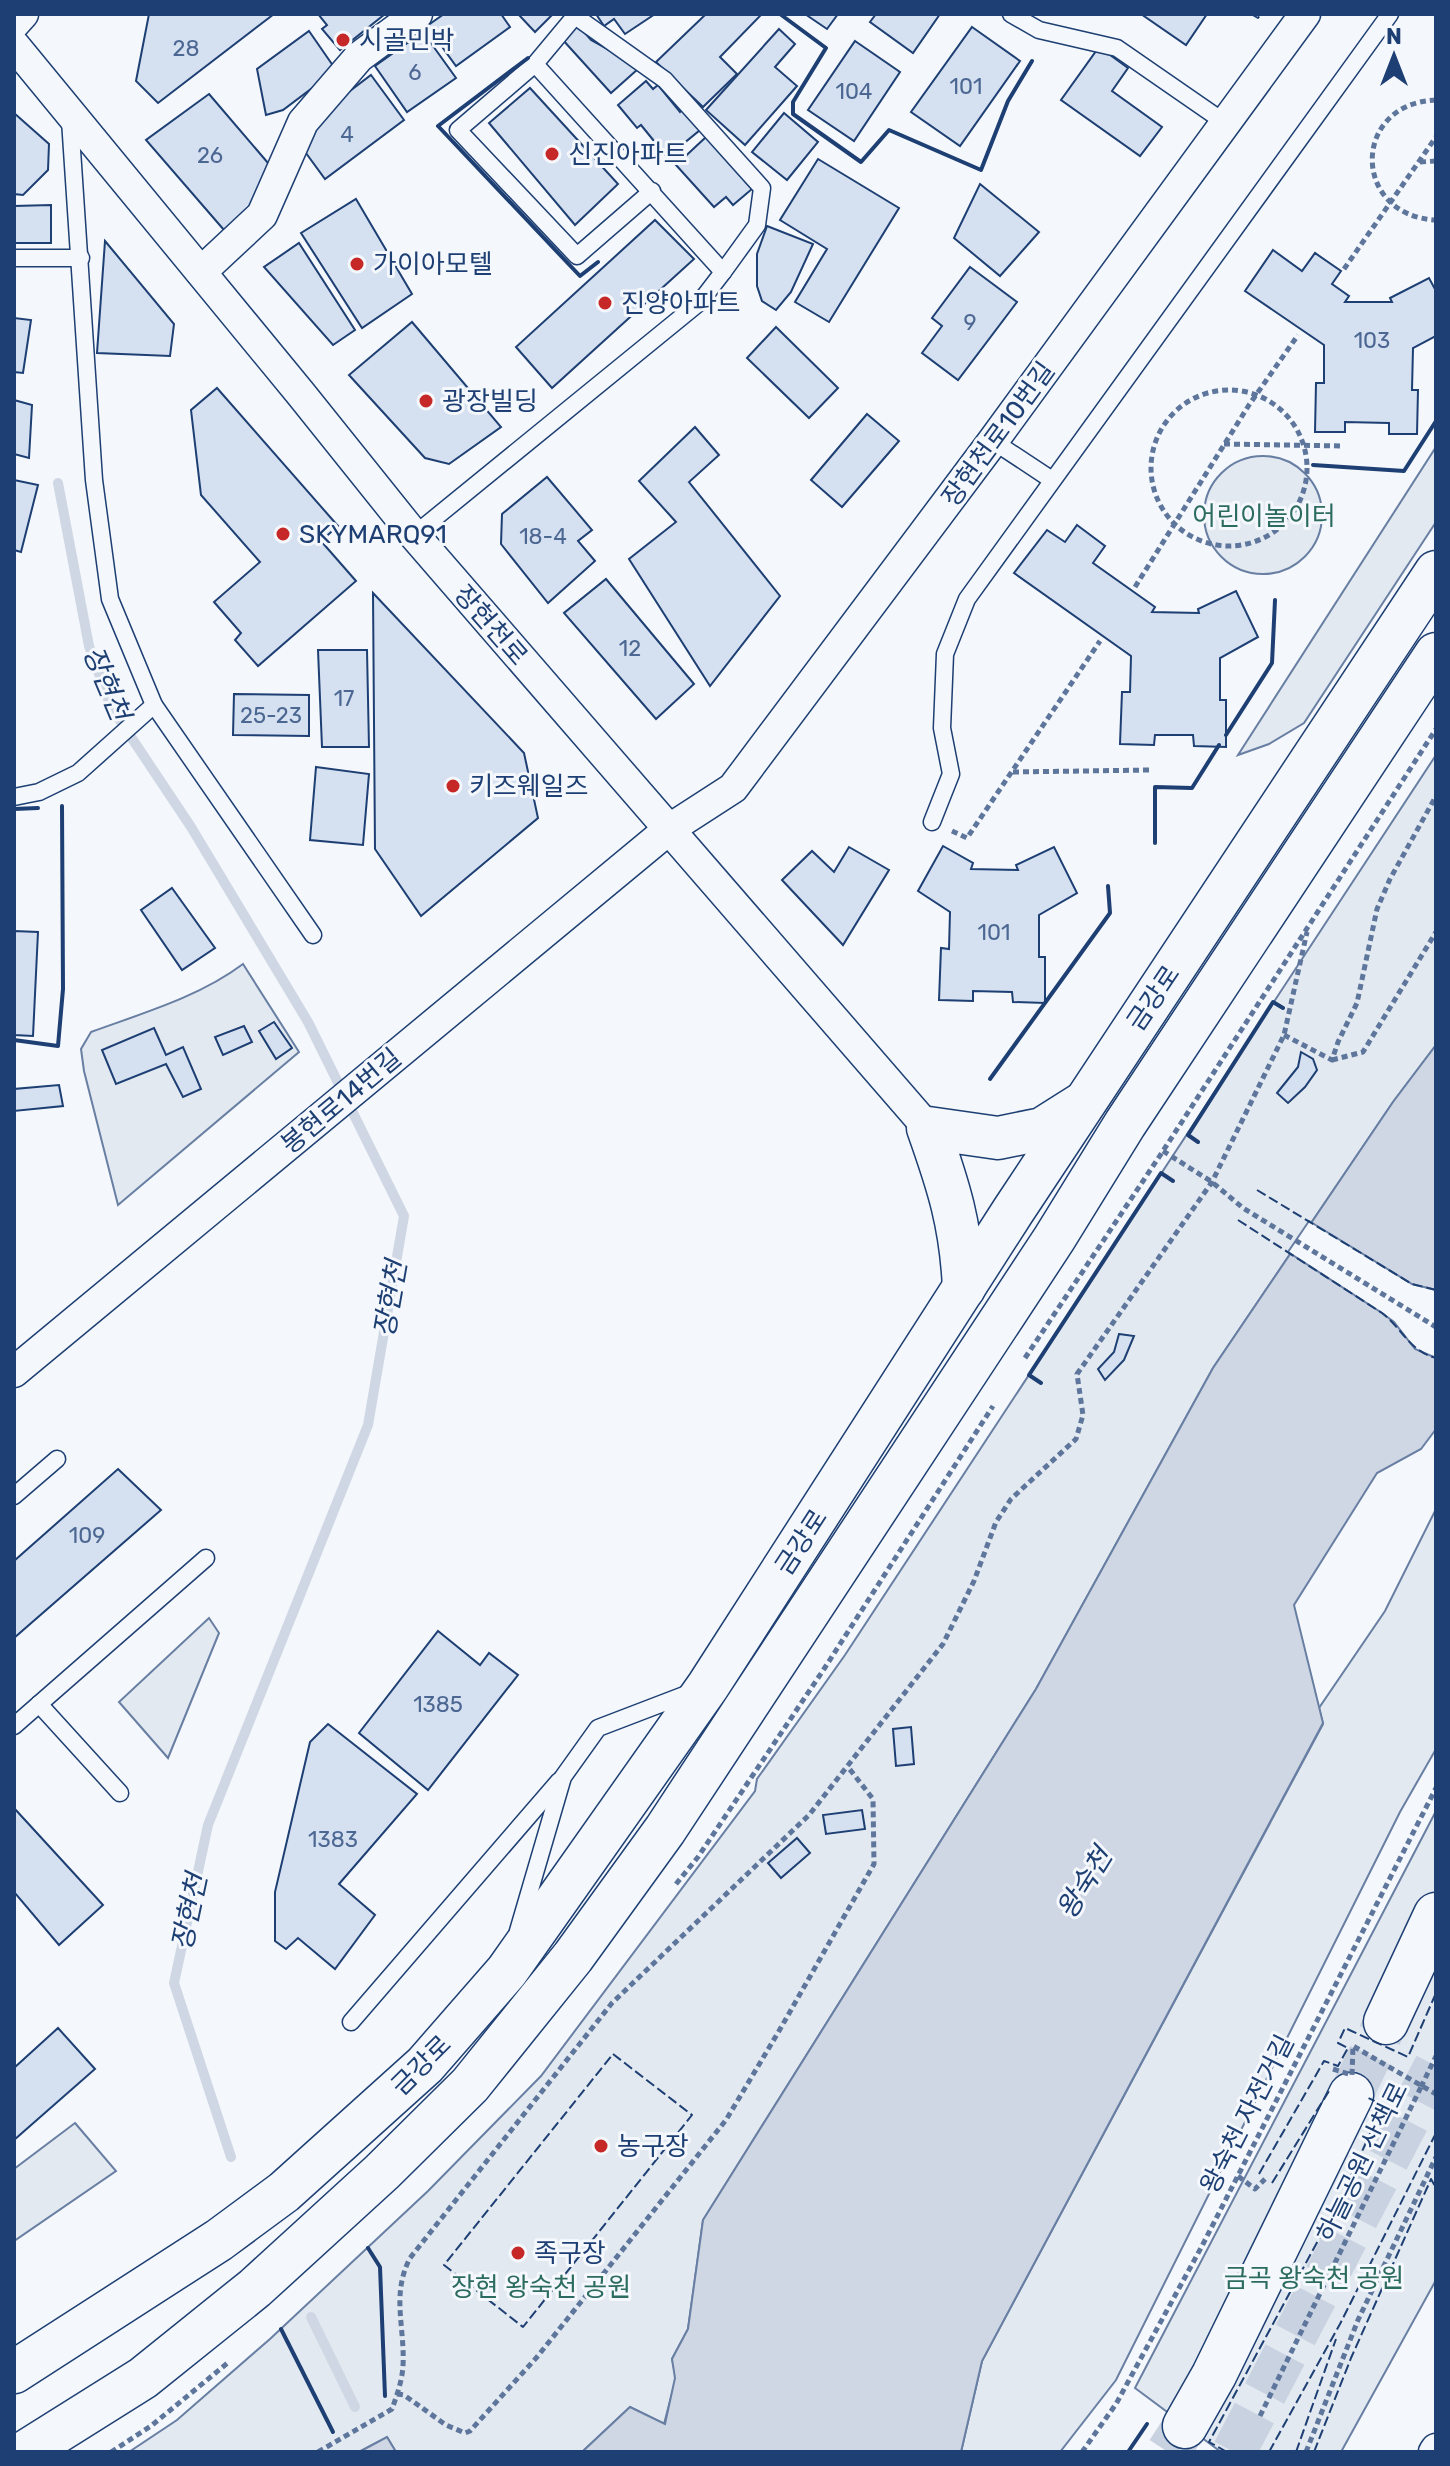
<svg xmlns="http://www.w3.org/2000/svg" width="1450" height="2466" font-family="Rubik,'Noto Sans KR',sans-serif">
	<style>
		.green { fill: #e3e9f0; stroke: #687fa3; stroke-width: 2 }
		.water { fill: #cfd7e4; stroke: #687fa3; stroke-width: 2 }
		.pier { fill: #f4f7fb; stroke: #687fa3; stroke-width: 2 }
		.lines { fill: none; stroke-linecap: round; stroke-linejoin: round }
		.stream { stroke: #cfd7e4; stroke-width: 10 }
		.building { fill: #d5e0f0; stroke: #1d3f73; stroke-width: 2 }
		.trunk-tunnel { stroke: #c9d2e0; stroke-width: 44; stroke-dasharray: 44 22; stroke-linecap: butt }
		.service-casing { stroke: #1d3f73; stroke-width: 19 }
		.minor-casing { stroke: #1d3f73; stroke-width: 33 }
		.secondary-casing { stroke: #1d3f73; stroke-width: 45 }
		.trunk-casing { stroke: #1d3f73; stroke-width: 47 }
		.path { stroke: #5e769c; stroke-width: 5; stroke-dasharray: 6 4; stroke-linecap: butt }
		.service { stroke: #f4f7fb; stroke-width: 16 }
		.minor { stroke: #f4f7fb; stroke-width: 30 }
		.secondary { stroke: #f4f7fb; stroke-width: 42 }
		.trunk { stroke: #f4f7fb; stroke-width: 44 }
		.path-bridge { stroke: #5e769c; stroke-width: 5; stroke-dasharray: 6 4; stroke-linecap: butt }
		.fence { stroke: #1d3f73; stroke-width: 2; stroke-dasharray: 10 4; stroke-linecap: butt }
		.wall { stroke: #1d3f73; stroke-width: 4 }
		.poi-dot { fill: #c62828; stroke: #f4f7fb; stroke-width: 3 }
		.labels { text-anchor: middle; stroke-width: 6; stroke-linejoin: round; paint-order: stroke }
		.number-label { font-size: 22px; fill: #4b6792 }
		.poi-label { font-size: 26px; fill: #1d3f73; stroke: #f4f7fb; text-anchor: start }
		.street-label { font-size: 26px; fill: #1d3f73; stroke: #f4f7fb }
		.park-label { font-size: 26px; fill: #2c6c60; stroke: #f4f7fb }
		.water-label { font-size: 28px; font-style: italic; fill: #1d3f73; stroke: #f4f7fb }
	</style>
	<rect width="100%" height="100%" fill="#f4f7fb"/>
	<g class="green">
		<path d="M1436,447V522L1304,723L1269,744L1238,755Z"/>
		<circle cx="1263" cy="515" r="59"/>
		<path d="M1436,755V1045L1393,1102L1213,1368L1036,1689L703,2220L688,2329L672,2359L676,2378L664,2424L630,2407L582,2452H396L387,2437L359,2452H129L177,2420L270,2339L428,2191L541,2076L755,1791L757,1779L845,1655Z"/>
		<path d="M243,964L299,1052L118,1205L84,1071L81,1049L91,1032C143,1013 199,997 243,964Z"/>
		<path d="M1436,1509V1749L1400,1812L1116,2380L1060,2452H961L982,2361L1323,1724L1319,1708L1385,1611Z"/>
		<path d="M209,1618L219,1633L168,1758L119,1702Z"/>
		<path d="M1436,1811V2280L1341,2452H1221L1135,2388Z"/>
		<path d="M75,2123L116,2171L14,2241V2169Z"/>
	</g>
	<g class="water">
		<path d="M1436,1045V1429L1421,1449L1377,1473L1294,1605L1323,1723L982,2361L961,2452H582L630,2407L665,2424L675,2378L672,2359L688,2329L703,2220L1036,1689L1213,1368L1393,1102Z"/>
		<path d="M387,2437L396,2452H359Z"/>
	</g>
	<path class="pier" d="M1309,1221L1412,1284L1436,1290V1358L1415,1349L1394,1322L1382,1313L1288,1252Z"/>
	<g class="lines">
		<g class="stream">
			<path d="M58,483L89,646L111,707L191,827L308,1022L404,1216L368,1425L208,1825L174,1983L231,2157"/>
			<path d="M311,2317L355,2407"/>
		</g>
	</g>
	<g class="building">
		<path d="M149,14H274L158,103L136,81Z"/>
		<path d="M318,14H385L340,50L322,29L327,25Z"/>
		<path d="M444,14H501L510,27L456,66L427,26Z"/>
		<path d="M518,14H553L535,32Z"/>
		<path d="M596,14H655L625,34L614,19L604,26Z"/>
		<path d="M706,14H757L760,16L720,57L737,74L703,107L656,62Z"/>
		<path d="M805,14H838L827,29Z"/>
		<path d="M876,14H940L913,53L870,22Z"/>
		<path d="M1141,14H1207L1186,45Z"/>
		<path d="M578,25L591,40L631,62L638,69L611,93L562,39Z"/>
		<path d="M972,27L1020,61L960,146L911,112Z"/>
		<path d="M779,29L795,44L775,67L797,86L745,145L706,110Z"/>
		<path d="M309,31L336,70L283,110L266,115L257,69Z"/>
		<path d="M423,32L456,78L407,112L375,66Z"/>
		<path d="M855,41L900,72L854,141L808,110Z"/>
		<path d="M1099,47L1128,68L1112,91L1162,127L1140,156L1061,100Z"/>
		<path d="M371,75L404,120L325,179L303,149L321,113Z"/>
		<path d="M646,81L653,89L658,85L680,112L683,109L700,130L667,157L641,125L637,128L618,105Z"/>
		<path d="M530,88L618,184L575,225L489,123Z"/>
		<path d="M209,94L274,170L261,199L224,230L146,140Z"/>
		<path d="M14,113L49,144L48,170L23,195L14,194Z"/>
		<path d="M784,113L818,142L787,180L752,152Z"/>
		<path d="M706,137L752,189L733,205L726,197L714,207L676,165Z"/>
		<path d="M818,159L899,208L829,322L795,302L827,249L780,220Z"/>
		<path d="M980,184L1039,232L1000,276L954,238Z"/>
		<path d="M356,199L412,294L362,328L301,233Z"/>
		<path d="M51,205V243H14V206Z"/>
		<path d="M655,220L694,259L552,388L516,347Z"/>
		<path d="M767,226L813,244L791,292L776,310L762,301L757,286V254Z"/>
		<path d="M105,241L174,324L170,356L97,353Z"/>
		<path d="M299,243L355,330L333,345L264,267Z"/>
		<path d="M1273,250L1302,271L1315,253L1341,271L1332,284L1349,296L1345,302H1392L1390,298L1429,278L1436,291V336L1413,348L1412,390H1418L1417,434H1389V423L1345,422V432H1315L1316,383H1324V345L1245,291Z"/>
		<path d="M970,267L1017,302L958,380L922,353L942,326L932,318Z"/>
		<path d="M14,318L31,320L23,373L14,372Z"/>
		<path d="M412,322L501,427L449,464L425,458L349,375Z"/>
		<path d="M776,327L838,388L809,418L747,358Z"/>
		<path d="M217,388L338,526L321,541L356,581L258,666L235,640L241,633L214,602L260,562L201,495L191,410Z"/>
		<path d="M14,400L32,405L29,458L14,454Z"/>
		<path d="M867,414L899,441L842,507L811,480Z"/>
		<path d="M695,427L719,455L689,482L780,596L710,686L629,559L676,522L639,481Z"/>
		<path d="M547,477L592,530L578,541L595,561L548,603L501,544L502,514Z"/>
		<path d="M14,480L38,485L21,552L14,550Z"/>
		<path d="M1077,525L1105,546L1093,563L1155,607L1152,612L1199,613L1198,609L1236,591L1258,637L1220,658V700H1226V747L1194,746L1193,735H1155L1154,745L1120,744L1122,692H1130L1131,656L1014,573L1047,530L1065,542Z"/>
		<path d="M606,579L694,684L656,719L564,613Z"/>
		<path d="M373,593L524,753L538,818L421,916L375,849Z"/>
		<path d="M318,650H367L369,747H322Z"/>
		<path d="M234,694L309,695V736L233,735Z"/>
		<path d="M316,767L369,774L363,845L310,840Z"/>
		<path d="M943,846L973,863L971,869L1018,870L1016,865L1054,847L1077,893L1039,915V957H1045V1003L1013,1002L1012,992L973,991V1001L939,1000L941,948L949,949L950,912L918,891Z"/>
		<path d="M849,847L889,870L843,945L782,880L812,851L834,872Z"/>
		<path d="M172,888L215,948L182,970L141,910Z"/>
		<path d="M14,931L38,932L33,1036L14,1035Z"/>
		<path d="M274,1022L292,1048L276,1059L259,1031Z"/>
		<path d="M244,1026L252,1042L223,1055L215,1037Z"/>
		<path d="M154,1028L166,1055L183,1047L201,1089L183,1097L166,1064L116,1084L102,1050Z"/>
		<path d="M1301,1052L1313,1059L1317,1070L1305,1087L1288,1103L1277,1093L1298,1067Z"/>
		<path d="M59,1085L63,1106L14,1111V1089Z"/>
		<path d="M1119,1334L1134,1336L1124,1360L1105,1380L1098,1369L1114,1352Z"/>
		<path d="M118,1469L161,1510L14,1638V1561Z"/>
		<path d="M438,1631L480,1665L489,1653L518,1675L428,1790L359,1733Z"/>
		<path d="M328,1724L417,1794L339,1884L375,1915L335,1969L298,1938L286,1949L275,1941V1892L310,1742Z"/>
		<path d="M911,1727L914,1764L896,1766L893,1729Z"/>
		<path d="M14,1808L103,1905L59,1945L14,1892Z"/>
		<path d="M862,1810L865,1829L826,1834L823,1815Z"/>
		<path d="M797,1838L810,1853L781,1878L768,1863Z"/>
		<path d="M58,2028L95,2069L14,2140V2068Z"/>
	</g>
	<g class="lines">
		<g class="trunk-tunnel">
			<path d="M1351,2095L1386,2022"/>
			<path d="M1168,2452L1185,2426"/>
			<path d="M1234,2452L1436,2066"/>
		</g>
		<g class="service-casing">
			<g id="service">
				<path d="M1011,14L1039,30L1117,48L1224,122"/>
				<path d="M575,16L665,80L762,188L757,225L723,272"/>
				<path d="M535,64L458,130L577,256L652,191"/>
				<path d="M70,120L94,480L110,599L154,705L313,935"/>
				<path d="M14,258H81"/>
				<path d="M993,441L1052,480"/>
				<path d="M414,535L700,302L723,272L535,64L575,16L574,14"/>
				<path d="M14,797L39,792L78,773L154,705"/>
				<path d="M932,822L951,774L942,728L945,654L967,599L1390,14"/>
				<path d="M14,1496L57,1459"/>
				<path d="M39,1704L120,1793"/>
				<path d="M14,1726L206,1558"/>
				<path d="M518,1931L563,1777L598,1728L692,1692"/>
				<path d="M351,2022L559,1781"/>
			</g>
		</g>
		<g class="minor-casing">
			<g id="minor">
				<path d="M14,24L23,14"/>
				<path d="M14,45L301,394L414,535L928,1128"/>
				<path d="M201,272L262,215L303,122L359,57L417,14"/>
				<path d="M14,1372L668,830L733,788L993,441L1305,14"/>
				<path d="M1434,2452L1436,2449"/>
			</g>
		</g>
		<g class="secondary-casing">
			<g id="secondary">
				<path d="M964,1288C961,1225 949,1187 928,1128L998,1138L1042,1129L1080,1105"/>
				<path d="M14,2372L219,2240L284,2192L425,2065L507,1971L708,1686L1013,1211L1436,572"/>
				<path d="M25,2452L143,2378L255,2288L382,2172L470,2085L573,1957L665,1830L1054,1239L1125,1124L1436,654"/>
			</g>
		</g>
		<g class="trunk-casing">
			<g id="trunk">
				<path d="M1386,2022L1436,1915"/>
				<path d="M1185,2426L1214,2375L1351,2095"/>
			</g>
		</g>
		<g class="path">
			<path d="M1436,100C1351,103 1351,216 1436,220"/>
			<path d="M1420,162L1436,161"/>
			<path d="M1344,269L1436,137"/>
			<circle cx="1229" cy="468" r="78"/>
			<path d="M1224,444L1343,446"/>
			<path d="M1135,587L1249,405L1298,335"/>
			<path d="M1013,772L1151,770"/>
			<path d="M952,831L967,838L1100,641"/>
			<path d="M1284,1035L1332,1060L1338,1042L1357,1003L1377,909L1390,879L1436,796"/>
			<path d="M1332,1060L1363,1052L1436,932"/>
			<path d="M1163,1151L1212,1182L1243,1208L1436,1327"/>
			<path d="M1025,1358L1163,1151L1436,729"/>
			<path d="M676,1884L698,1857L824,1669L993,1406"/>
			<path d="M1421,2087L1436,2056"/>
			<path d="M1238,2176L1255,2189L1265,2179"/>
			<path d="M397,2394L404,2395L446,2425L465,2433L470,2431L537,2357L726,2120L779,2031L874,1864L873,1799L848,1767"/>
			<path d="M111,2452L151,2426L230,2361"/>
			<path d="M318,2452L392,2409C397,2395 402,2381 403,2366C405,2326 391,2295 410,2258L612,2003L809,1815L943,1644L974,1581L996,1522L1011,1499L1076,1439L1083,1415L1077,1374L1212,1182L1284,1035L1307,932"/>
			<path d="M1082,2452L1116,2404L1202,2246L1436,1788"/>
			<path d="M1306,2452L1358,2320L1436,2157"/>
		</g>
		<use href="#service" class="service"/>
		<use href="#minor" class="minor"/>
		<use href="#secondary" class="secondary"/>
		<use href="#trunk" class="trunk"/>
		<g class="path-bridge">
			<path d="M1333,2069L1352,2075L1353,2046L1436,2094"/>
			<path d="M1260,2416L1421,2087"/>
		</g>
		<g class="fence">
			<path d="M1251,14L1258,18L1261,14"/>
			<path d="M1257,1190L1412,1284L1436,1290"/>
			<path d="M1238,1220L1382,1313C1402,1328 1409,1351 1436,1358"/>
			<path d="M613,2054L692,2115L523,2327L444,2265Z"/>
			<path d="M1259,2174L1324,2061L1338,2066L1348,2048L1338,2043L1345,2028L1408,2057L1436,1993"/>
			<path d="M1272,2183L1329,2091"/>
			<path d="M1227,2452L1209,2442L1340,2200L1383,2105L1366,2097"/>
			<path d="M1269,2452L1340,2324L1436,2133"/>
			<path d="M1296,2452L1336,2339"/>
			<path d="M1314,2452L1351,2358L1431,2179L1436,2188"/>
		</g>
		<g class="wall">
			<path d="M780,14L826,48L793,102V114L861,162L889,130L981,170L1008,101L1032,61"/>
			<path d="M528,58L438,126L580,276L598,262"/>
			<path d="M1313,465L1404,471L1436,421"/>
			<path d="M1226,735L1272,663L1275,600"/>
			<path d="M14,809L38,808"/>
			<path d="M1155,843V787L1192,788L1219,745"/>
			<path d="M14,1040L58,1046L63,989L62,806"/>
			<path d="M990,1079L1110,913L1108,886"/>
			<path d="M1198,1142L1188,1135L1273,1002L1283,1008"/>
			<path d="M1041,1383L1029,1375L1161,1173L1173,1181"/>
			<path d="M368,2248L380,2267L385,2396"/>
			<path d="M281,2329L333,2432"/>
			<path d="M1128,2452L1147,2424"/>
		</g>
	</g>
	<g class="poi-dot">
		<circle cx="343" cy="40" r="8"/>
		<circle cx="552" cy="154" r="8"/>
		<circle cx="357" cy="264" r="8"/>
		<circle cx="605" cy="303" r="8"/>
		<circle cx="426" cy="401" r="8"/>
		<circle cx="283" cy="534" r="8"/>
		<circle cx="453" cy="786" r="8"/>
		<circle cx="601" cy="2146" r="8"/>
		<circle cx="518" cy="2253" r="8"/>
	</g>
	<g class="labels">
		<g class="number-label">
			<text x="186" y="56">28</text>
			<text x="415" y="80">6</text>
			<text x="966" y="94">101</text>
			<text x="854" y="99">104</text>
			<text x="347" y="142">4</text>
			<text x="210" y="163">26</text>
			<text x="970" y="330">9</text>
			<text x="1372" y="348">103</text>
			<text x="543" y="544">18-4</text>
			<text x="630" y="656">12</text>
			<text x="344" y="706">17</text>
			<text x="271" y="723">25-23</text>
			<text x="994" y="940">101</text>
			<text x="87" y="1543">109</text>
			<text x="438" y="1712">1385</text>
			<text x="333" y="1847">1383</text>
		</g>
		<g class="poi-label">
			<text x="359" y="49">시골민박</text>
			<text x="568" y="163">신진아파트</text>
			<text x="373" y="273">가이아모텔</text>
			<text x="621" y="312">진양아파트</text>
			<text x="442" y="410">광장빌딩</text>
			<text x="299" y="543">SKYMARQ91</text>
			<text x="469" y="795">키즈웨일즈</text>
			<text x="617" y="2155">농구장</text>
			<text x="534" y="2262">족구장</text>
		</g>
		<g class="street-label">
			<text transform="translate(998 434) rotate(-54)" y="9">장현천로10번길</text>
			<text transform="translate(491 625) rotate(49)" y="9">장현천로</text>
			<text transform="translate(1153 998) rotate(-56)" y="9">금강로</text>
			<text transform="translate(341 1101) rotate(-40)" y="9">봉현로14번길</text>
			<text transform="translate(801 1542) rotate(-57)" y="9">금강로</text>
			<text transform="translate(421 2065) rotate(-45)" y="9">금강로</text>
			<text transform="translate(1247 2114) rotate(-63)" y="9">왕숙천 자전거길</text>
			<text transform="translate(1362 2162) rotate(-64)" y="9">하늘공원 산책로</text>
		</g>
		<g class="park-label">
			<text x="1264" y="525">어린이놀이터</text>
			<text x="1314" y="2287">금곡 왕숙천 공원</text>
			<text x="541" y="2296">장현 왕숙천 공원</text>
		</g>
		<g class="water-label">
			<text transform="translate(107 683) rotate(67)" y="10">장현천</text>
			<text transform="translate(390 1299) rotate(-80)" y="10">장현천</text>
			<text transform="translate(1084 1883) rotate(-58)" y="10">왕숙천</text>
			<text transform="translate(189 1912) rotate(-78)" y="10">장현천</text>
		</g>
	</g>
	<rect width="1450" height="2466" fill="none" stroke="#1d3f73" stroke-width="32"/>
	<g transform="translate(1394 56)" stroke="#f4f7fb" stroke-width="6" paint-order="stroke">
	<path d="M0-6L14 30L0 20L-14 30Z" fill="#1d3f73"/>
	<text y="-12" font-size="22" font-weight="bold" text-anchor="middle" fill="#1d3f73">N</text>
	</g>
</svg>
